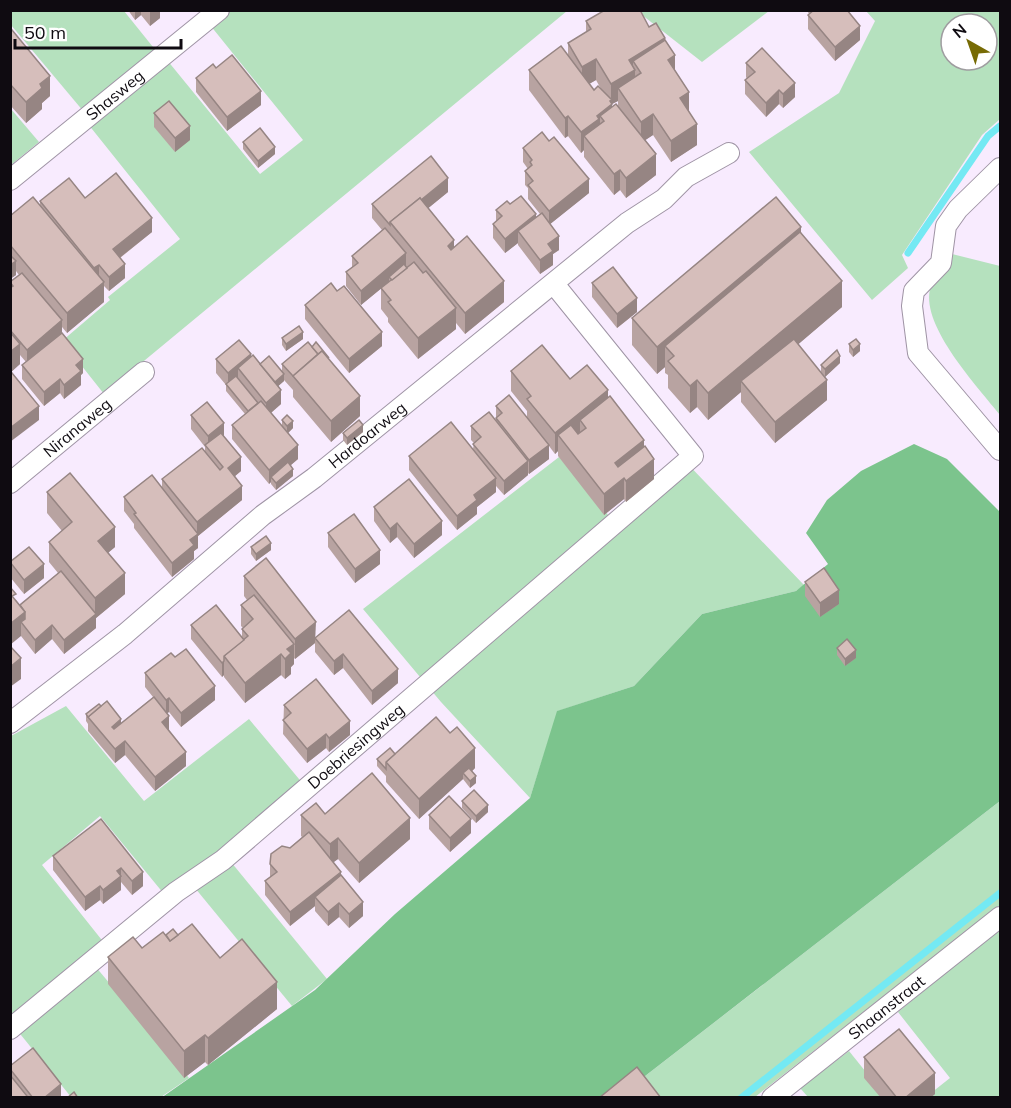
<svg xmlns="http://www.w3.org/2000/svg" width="1011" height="1108" font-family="Mulish,sans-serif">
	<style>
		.green { fill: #b5e1be; fill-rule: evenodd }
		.forest { fill: #7cc48d }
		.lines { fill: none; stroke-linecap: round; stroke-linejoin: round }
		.stream { stroke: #74e9f3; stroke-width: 7 }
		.street-casing { stroke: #9f94a5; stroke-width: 22 }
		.street { stroke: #fff; stroke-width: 20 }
		.wall { fill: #b8a3a1; fill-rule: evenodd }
		.shaded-wall { fill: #968583 }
		.building { fill: #d6bebb; stroke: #968583; stroke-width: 1.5 }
		.labels { text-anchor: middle; stroke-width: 6; stroke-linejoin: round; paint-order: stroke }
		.street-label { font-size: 16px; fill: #0f0b11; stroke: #fff }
	</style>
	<rect width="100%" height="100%" fill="#f8ebfe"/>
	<g class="green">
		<path d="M10,11H124L157,52L84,112L11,25Z"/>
		<path d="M229,11H567L104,394L62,341L110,300L108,297L180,239L88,124L167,60L260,174L303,140L210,25Z"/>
		<path d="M637,11H769L702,62Z"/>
		<path d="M866,11H1000V119L982,135L902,255L908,268L872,300L749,152L839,93L875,21ZM951,24H987V60H951Z"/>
		<path d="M11,109L39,142L11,165H10Z"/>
		<path d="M952,254L1000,266V415C979,388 921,327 930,289C933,278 946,264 952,254Z"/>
		<path d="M680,456L804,585L796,591L702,614L634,686L558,711L530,798L441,702L363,609L559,457L609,516Z"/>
		<path d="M66,706L144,801L249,719L304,785L164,894L100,816L42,865L105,944L11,1020V736Z"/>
		<path d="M1000,801V905L755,1097H653L640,1080Z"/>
		<path d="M231,862L327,979L292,1006L195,888Z"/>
		<path d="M1000,928V1097H926L950,1078L898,1012Z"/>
		<path d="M95,966L189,1078L161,1097H71L17,1030Z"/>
		<path d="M849,1051L886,1097H808L800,1088Z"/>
	</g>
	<path class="forest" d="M914,444L947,459L1000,512V801L618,1097L161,1098L315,990L395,914L530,798L557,711L634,686L702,614L796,591L828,564L806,533L827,500L861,471Z"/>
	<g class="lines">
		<g class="stream">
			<path d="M908,253L988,136L1000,126"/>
			<path d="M741,1098L1000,893"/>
		</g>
		<g class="street-casing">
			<g id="street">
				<path d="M1000,168L958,209L946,226L941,263L914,291L912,306L918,353L1000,450"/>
				<path id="s1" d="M10,180L219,10"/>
				<path id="s2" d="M10,483L144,372"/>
				<path id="s3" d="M10,723L125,634L263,515L314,478L627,223L664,199L686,177L729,153"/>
				<path id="s4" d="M10,1029L176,892L223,860L693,456L554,284"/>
				<path id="s5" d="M772,1098L1000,917"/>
			</g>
		</g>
		<use href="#street" class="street"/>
	</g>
	<g class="wall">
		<path d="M128,10H160V18L150,26L141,15L135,20Z"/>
		<path d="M807,10H847L860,40L835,61L808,29V15L809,14Z"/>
		<path d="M586,21L649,27L665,40L689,112L697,145L671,162L653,135L645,140L656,175L626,198L620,190L614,195L584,157V150L581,153L568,136L565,138L529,90V70L568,55V43L586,32ZM596,80L601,89L594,90L589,84ZM618,101V105L612,106V104Z"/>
		<path d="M10,31L50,96L42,103V109L26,123L10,105Z"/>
		<path d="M746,63L795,97L783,108L779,104L766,117L745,94V80L747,79L746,77Z"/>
		<path d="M216,68L261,105L227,131L196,92V78Z"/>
		<path d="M154,113L190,140L175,152L154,127Z"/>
		<path d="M243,142L275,154L258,168L243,149Z"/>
		<path d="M523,148L589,193L550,224L559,250L553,254V265L540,274L518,245V243L505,253L493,238V224L496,221V210L510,204L536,217L540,214L528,199V188L525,185V171L528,169L523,162Z"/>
		<path d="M448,192L428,208L454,247L504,302L465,334L456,323V329L418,359L388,322V318L381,309V288L389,282L361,305L346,286V272L352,267V256L382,230L372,218V204Z"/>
		<path d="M85,198L152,232L120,258L125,278L109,291L104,286V302L67,333L62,327V333L83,373L81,375V385L64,399L60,393L44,406L22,379V365L26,362L20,355V364L10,373V282L19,275L16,271V275L10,279V216L40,205V201Z"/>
		<path d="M801,232L842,307L798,344L827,400L775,443L741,402V392L708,420L697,407L690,413L668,388V375L665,373V367L657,374L632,345V318Z"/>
		<path d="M592,283L637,312L617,328L592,297Z"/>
		<path d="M305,305L382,346L349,373L305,319Z"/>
		<path d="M282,338L303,339L286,351L282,345Z"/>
		<path d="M849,344L860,351L853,357L849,352Z"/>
		<path d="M312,347L329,360L360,416L331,442L293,397V390L284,380V381L278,386L281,404L271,413L282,426V420L293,428L288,433L298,459L291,465L293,476L276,490L271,484V482L269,484L232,439V425L245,414L226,391V385L216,373V359L251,357L260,364L282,372V364Z"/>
		<path d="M840,363L825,377L821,372V365Z"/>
		<path d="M511,371L570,379L608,397L644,446L654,479L626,502L624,499L604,515L558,456V451L555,454L549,446V459L529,474L528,473V475L504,495L496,486V492L477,507V514L457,530L409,470V456L473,449L474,443L471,440V426L496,421V406L527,418V411L511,391Z"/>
		<path d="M191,415L224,437L241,471L235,476L242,500L198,536V548L194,551V559L172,577L134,528V524L124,511V497L162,488V479L205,452V447L191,429Z"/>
		<path d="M363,432L347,445L343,440V433Z"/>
		<path d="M47,492L115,547L108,553L125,594L96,618V628L64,654L52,639L35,654L21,636L16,600L20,605L58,573L49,562V542L62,531L47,513Z"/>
		<path d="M374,507L442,535L414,558L397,537L390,543L374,521Z"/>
		<path d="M328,533L380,564L355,583L328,547Z"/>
		<path d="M251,547L271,550L256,561L251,554Z"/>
		<path d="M10,562L44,578L24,594L10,577Z"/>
		<path d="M244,576L316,638L398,683L372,705L343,668L334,675L315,652V643L295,659L294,658V664L291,667V674L285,679L281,675L245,703L224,677V675L222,677L191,639V625L242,637V629L243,628L241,626V605L247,600L244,596Z"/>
		<path d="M805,582L839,604L820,617L805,596Z"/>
		<path d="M837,648L856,658L845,666L837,655Z"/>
		<path d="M145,673L215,700L181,727L169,712L167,713L169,731L186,766L155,791L125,755L115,763L88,731V724L86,721V714L121,723L153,697L145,687Z"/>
		<path d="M284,705L350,735L329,752L326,748L307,763L283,734Z"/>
		<path d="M395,754L475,768L472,771L476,783L470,788L463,779L419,819L386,782V776L377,766V759Z"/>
		<path d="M462,801L488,812L476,823L462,808Z"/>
		<path d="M325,814L410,839L359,883L338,859L333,862L363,916L349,928L339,917L328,926L315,911V906L290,926L265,895V881L270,877V864L302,837L301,836V815Z"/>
		<path d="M429,815L471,833L450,852L429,829Z"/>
		<path d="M101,819L143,886L132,895L121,882V890L103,904L100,900L85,911L53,870V856Z"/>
		<path d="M166,935H178L220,958L277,1009L208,1065L205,1062L184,1078L108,984V957L142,948Z"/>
		<path d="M864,1057L935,1094L930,1098H881L864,1078Z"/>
		<path d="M10,1066L61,1098H10Z"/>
	</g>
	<g class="shaded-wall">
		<path d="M135,10H141V15L135,20Z"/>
		<path d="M152,10H160V18L150,26V12Z"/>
		<path d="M860,26V40L835,61V47Z"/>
		<path d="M665,38V59L633,61V71L635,70V90L618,88V101L612,104V125L604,121L600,116V134L584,136V150L581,153V132L611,101V84L629,60Z"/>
		<path d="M675,55V76L668,60Z"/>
		<path d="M596,59V80L582,88V67Z"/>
		<path d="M50,76V96L42,103V109L26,123V102L40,84Z"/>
		<path d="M795,83V97L783,108V94Z"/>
		<path d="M779,90V104L766,117V103Z"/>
		<path d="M261,91V105L227,131V117Z"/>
		<path d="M689,92V112L680,98Z"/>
		<path d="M653,114V135L641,143V122Z"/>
		<path d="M568,116V136L565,138V118Z"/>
		<path d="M697,124V145L671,162V141Z"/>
		<path d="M190,126V140L175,152V138Z"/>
		<path d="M275,147V154L258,168V161Z"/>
		<path d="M656,154V175L626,198V178Z"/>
		<path d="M620,170V190L614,195V174Z"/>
		<path d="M448,178V192L398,233L391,224Z"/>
		<path d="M589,179V193L549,225V211Z"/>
		<path d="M536,214V228L518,231V243L505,253V239Z"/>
		<path d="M152,218V232L113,263V249Z"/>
		<path d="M801,227V254L674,356L665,346V367L657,374V347Z"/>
		<path d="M559,236V250L553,254V265L540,274V260L548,244Z"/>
		<path d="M454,240V261L448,246Z"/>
		<path d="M406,253V267L389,277V282L361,305V291Z"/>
		<path d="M16,261V275L10,279V265Z"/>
		<path d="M125,264V278L109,291V277Z"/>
		<path d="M99,265V279L94,282V268Z"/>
		<path d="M504,281V302L465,334V313Z"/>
		<path d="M842,281V307L747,388L741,381V392L708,420V393Z"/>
		<path d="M104,282V302L67,333V313Z"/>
		<path d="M637,298V312L617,328V314Z"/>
		<path d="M456,308V329L418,359V338Z"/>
		<path d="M62,320V334L27,364V350Z"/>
		<path d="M303,332V339L286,351V344Z"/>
		<path d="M382,332V346L349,373V359Z"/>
		<path d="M20,344V364L10,373V352Z"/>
		<path d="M860,344V351L853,357V350Z"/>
		<path d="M251,354V368H238V379L228,387V373Z"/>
		<path d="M840,356V363L825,377V369Z"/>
		<path d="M83,359V373L81,375V385L64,399V385L76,365Z"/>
		<path d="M284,374V381L275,389V382Z"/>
		<path d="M60,379V393L44,406V392Z"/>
		<path d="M697,380V407L690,413V386Z"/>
		<path d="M827,380V400L775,443V422Z"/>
		<path d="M281,390V404L266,417V403Z"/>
		<path d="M608,390V411L580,420V433L558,435V451L555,454V433Z"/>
		<path d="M360,396V416L331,442V421Z"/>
		<path d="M39,406V420L10,442V428Z"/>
		<path d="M293,421V428L287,434V426Z"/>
		<path d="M224,423V437L208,449V436Z"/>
		<path d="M363,425V432L347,445V438Z"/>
		<path d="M644,440V460L615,483V463Z"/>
		<path d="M298,445V459L273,480L271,477V482L269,484V470Z"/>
		<path d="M549,445V459L529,474V460Z"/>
		<path d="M241,457V471L228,482V468Z"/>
		<path d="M654,459V479L626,502V481Z"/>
		<path d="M528,461V475L504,495V481Z"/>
		<path d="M293,469V476L276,490V483Z"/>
		<path d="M496,478V492L477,507V514L457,530V516L474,495Z"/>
		<path d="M624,478V499L604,515V494Z"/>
		<path d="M242,486V500L198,536V548L194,551V559L172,577V563L190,540L197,534V522Z"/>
		<path d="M442,521V535L414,558V544Z"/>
		<path d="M397,523V537L390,543V529Z"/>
		<path d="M115,527V547L98,561V541Z"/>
		<path d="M271,543V550L256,561V554Z"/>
		<path d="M380,550V564L355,583V569Z"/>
		<path d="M44,564V578L24,594V580Z"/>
		<path d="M125,573V594L96,618V628L64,654V640L95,614V598Z"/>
		<path d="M839,590V604L820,617V603Z"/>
		<path d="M25,612V627L21,622V636L10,645V624Z"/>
		<path d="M316,622L315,643L295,659V639Z"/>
		<path d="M52,625V639L35,654V640Z"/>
		<path d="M294,644V664L291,667V674L285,679V659L287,649Z"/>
		<path d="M856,650V658L845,666V659Z"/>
		<path d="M281,654V675L245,703V683Z"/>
		<path d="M343,654V668L334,675V661Z"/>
		<path d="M21,658V679L10,687V667Z"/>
		<path d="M224,661V675L222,677V663Z"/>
		<path d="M398,669V683L372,705V691Z"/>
		<path d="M215,686V700L181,727V713Z"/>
		<path d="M169,698V712L166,714V700Z"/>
		<path d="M169,716V730L162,736V722Z"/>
		<path d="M121,719V733L112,741V727Z"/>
		<path d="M350,721V735L329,752V738Z"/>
		<path d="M326,734V748L307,763V749Z"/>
		<path d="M125,741V755L115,763V749Z"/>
		<path d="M475,748V768L466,777L463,773V779L419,819V799Z"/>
		<path d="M186,752V766L155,791V777Z"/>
		<path d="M476,776V783L470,788V781Z"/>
		<path d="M488,805V812L476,823V816Z"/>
		<path d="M410,818V839L359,883V863Z"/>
		<path d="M471,819V833L450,852V838Z"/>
		<path d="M338,838V859L330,865V844Z"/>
		<path d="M121,868V890L103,904V890L117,871Z"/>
		<path d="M143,872V886L132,895V881Z"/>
		<path d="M341,872V886L315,897V906L290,926V912Z"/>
		<path d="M100,886V900L85,911V897Z"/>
		<path d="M363,902V916L349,928V914Z"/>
		<path d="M339,903V917L328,926V912Z"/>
		<path d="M277,982V1009L208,1065V1038Z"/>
		<path d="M205,1035V1062L184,1078V1051Z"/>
		<path d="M935,1073V1094L930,1098H905Z"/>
		<path d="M61,1084V1098H44Z"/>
	</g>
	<g class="building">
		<path d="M605,10H640L649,27L656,23L665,38L629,60L635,70L611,84L596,59L582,67L568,43L591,29L586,21Z"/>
		<path d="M814,10H847L860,26L835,47L808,15Z"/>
		<path d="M12,30L50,76L40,84L42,88L26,102L10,84V31Z"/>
		<path d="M665,40L675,55L668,60L689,92L680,98L697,124L671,141L653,114L641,122L618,88L641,73L633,61Z"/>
		<path d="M561,46L594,90L598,86L612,100L610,101L612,104L597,116L599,119L581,132L568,116L565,118L529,70Z"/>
		<path d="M762,48L795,83L783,94L779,90L766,103L745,80L755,72L746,63Z"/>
		<path d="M232,55L261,91L227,117L196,78L213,64L216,68Z"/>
		<path d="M169,101L190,126L175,138L154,113Z"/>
		<path d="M616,104L656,154L626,178L620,170L614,174L584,136L604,121L600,116Z"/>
		<path d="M260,128L275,147L258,161L243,142Z"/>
		<path d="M542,132L549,141L554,137L589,179L549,211L528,185L533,181L525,171L532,165L530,162L532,160L523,148Z"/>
		<path d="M431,156L448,178L421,200L420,198L390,222V225L372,204Z"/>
		<path d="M116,173L152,218L113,249L125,264L109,277L99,265L94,268L40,201L69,178L85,198Z"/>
		<path d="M521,196L536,214L505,239L493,224L502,216L496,210L507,201L510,204Z"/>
		<path d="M33,197L104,282L67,313L10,245V216Z"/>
		<path d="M776,197L801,227L657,347L632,318Z"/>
		<path d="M420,198L454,240L448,246L451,250L467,236L504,281L465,313L390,222Z"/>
		<path d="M542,213L559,236L548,244L553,251L540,260L518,231Z"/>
		<path d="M385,228L406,253L361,291L346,272L358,263L352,256Z"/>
		<path d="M800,232L842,281L708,393L697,380L690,386L668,361L674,356L665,346Z"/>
		<path d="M10,255L16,261L10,265Z"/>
		<path d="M414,262L423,273L426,271L456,308L418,338L388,302L391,300L381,288Z"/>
		<path d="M404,264L407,268L392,280L389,277Z"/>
		<path d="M613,267L637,298L617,314L592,283Z"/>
		<path d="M22,273L62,320L27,350L10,330V288L13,286L10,282Z"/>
		<path d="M331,283L337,291L344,286L382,332L349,359L305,305Z"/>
		<path d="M299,326L303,332L286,344L282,338Z"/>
		<path d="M10,332L20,344L10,352Z"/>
		<path d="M62,333L83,359L76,365L81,371L64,385L60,379L44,392L22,365Z"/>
		<path d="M794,339L827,380L775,422L741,381Z"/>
		<path d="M856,339L860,344L853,350L849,344Z"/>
		<path d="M239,340L251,354L228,373L216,359Z"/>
		<path d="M308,342L318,354L293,376L282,364Z"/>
		<path d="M316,342L329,358L322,351L318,354L312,347Z"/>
		<path d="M542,345L570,379L587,365L608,390L555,433L527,399L531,396L511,371Z"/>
		<path d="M837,350L840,356L825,369L821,365Z"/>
		<path d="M322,351L360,396L331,421L293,376Z"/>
		<path d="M253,355L281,390L266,403L238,368Z"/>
		<path d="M269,356L284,374L275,382L260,364Z"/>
		<path d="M12,373L39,406L10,428V374Z"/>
		<path d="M236,376L258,403L248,411L226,384Z"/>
		<path d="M509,395L549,445L529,460L496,418L502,413L496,406Z"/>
		<path d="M610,396L644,440L615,463L618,467L645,446L654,459L626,481L624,478L604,494L558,435L571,425L578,434L586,428L580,420Z"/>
		<path d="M261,401L298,445L269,470L232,425Z"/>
		<path d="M207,402L224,423L208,436L191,415Z"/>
		<path d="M489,412L528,461L504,481L473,444L481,437L471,426Z"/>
		<path d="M287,415L293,421L287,426L282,420Z"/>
		<path d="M359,420L363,425L347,438L343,433Z"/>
		<path d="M451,422L496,478L474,495L477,500L457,516L409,456Z"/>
		<path d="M221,433L241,457L228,468L242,486L197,522L162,479L202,448L220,470L223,467L205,445Z"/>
		<path d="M288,462L293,469L276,483L271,477Z"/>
		<path d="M70,473L115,527L98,541L125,573L95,598L49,542L72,522L47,492Z"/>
		<path d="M152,475L198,534L190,540L194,545L172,563L134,514L136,513L124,497Z"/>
		<path d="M409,479L442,521L414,544L397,523L390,529L374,507Z"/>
		<path d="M354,514L380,550L355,569L328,533Z"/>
		<path d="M266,536L271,543L256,554L251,547Z"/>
		<path d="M29,547L44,564L24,580L10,562Z"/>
		<path d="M266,558L316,622L295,639L244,576Z"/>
		<path d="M824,568L839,590L820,603L805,582Z"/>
		<path d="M61,571L96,614L64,640L52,625L35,640L21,622L25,619V612L20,605Z"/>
		<path d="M10,587L16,594L12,596L25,612L10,624Z"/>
		<path d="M254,595L294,644L287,649L291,653L285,659L281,654L245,683L224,656L248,636L242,629L253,619L241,605Z"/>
		<path d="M216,605L244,640L224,656V661L222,663L191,625Z"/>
		<path d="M349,610L398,669L372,691L343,654L334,661L315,638Z"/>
		<path d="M847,639L856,650L845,659L837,648Z"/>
		<path d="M10,646L21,658L10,667Z"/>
		<path d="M186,649L215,686L181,713L169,698L166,700L145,673L171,653L175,657Z"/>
		<path d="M316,679L350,721L329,738L326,734L307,749L283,720L291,713L284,705Z"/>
		<path d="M154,697L169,716L162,722L186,752L155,777L125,741L115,749L88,717L107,701L121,719L112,727L114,729Z"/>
		<path d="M99,704L101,706L88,717L86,714Z"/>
		<path d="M436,717L450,733L457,727L475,748L419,799L386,762Z"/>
		<path d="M390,748L395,754L386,762V769L377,759Z"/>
		<path d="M469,768L476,776L470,781L463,773Z"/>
		<path d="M372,773L410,818L359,863L338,838L330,844L301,815L316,803L325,814Z"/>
		<path d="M474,790L488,805L476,816L462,801Z"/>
		<path d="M449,796L471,819L450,838L429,815Z"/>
		<path d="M101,819L143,872L132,881L121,868L117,871L121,876L103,890L100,886L85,897L53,856Z"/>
		<path d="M309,832L341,872L290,912L265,881L277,872L270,864L271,854L282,846L290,848Z"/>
		<path d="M341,875L363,902L349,914L339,903L328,912L315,897Z"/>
		<path d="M192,924L220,958L242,939L277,982L208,1038L205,1035L184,1051L108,957L133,937L142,948L163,932L170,941Z"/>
		<path d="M173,929L178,935L170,941L166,935Z"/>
		<path d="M899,1029L935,1073L905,1098H897L864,1057Z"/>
		<path d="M33,1048L61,1084L44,1098H33L10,1069V1066Z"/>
		<path d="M637,1067L661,1098H599Z"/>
		<path d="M10,1075L27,1096L26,1098H10Z"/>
		<path d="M74,1092L78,1098H67Z"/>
	</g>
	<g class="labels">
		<g class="street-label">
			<text dy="6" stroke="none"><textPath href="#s1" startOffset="135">Shasweg</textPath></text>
			<text dy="6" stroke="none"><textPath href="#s2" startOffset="87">Niranaweg</textPath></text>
			<text dy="6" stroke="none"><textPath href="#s3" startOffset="459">Hardoarweg</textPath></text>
			<text dy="6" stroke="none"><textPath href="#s4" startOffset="447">Doebriesingweg</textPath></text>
			<text dy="6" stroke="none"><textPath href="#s5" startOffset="146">Shaanstraat</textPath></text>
		</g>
	</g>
	<rect width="1011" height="1108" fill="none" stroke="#0f0b11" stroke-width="24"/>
	<g transform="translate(969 42) rotate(320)"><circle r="28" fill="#ffffff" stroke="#9f9da0" stroke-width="1.5"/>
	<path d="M0-4.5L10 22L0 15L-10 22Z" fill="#776b05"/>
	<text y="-9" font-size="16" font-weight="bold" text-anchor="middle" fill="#0f0b11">N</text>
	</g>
	<path d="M15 39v9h166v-9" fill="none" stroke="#0f0b11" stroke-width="3"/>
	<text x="24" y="39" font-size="18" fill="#0f0b11" stroke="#ffffff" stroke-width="4.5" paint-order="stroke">50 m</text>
</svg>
